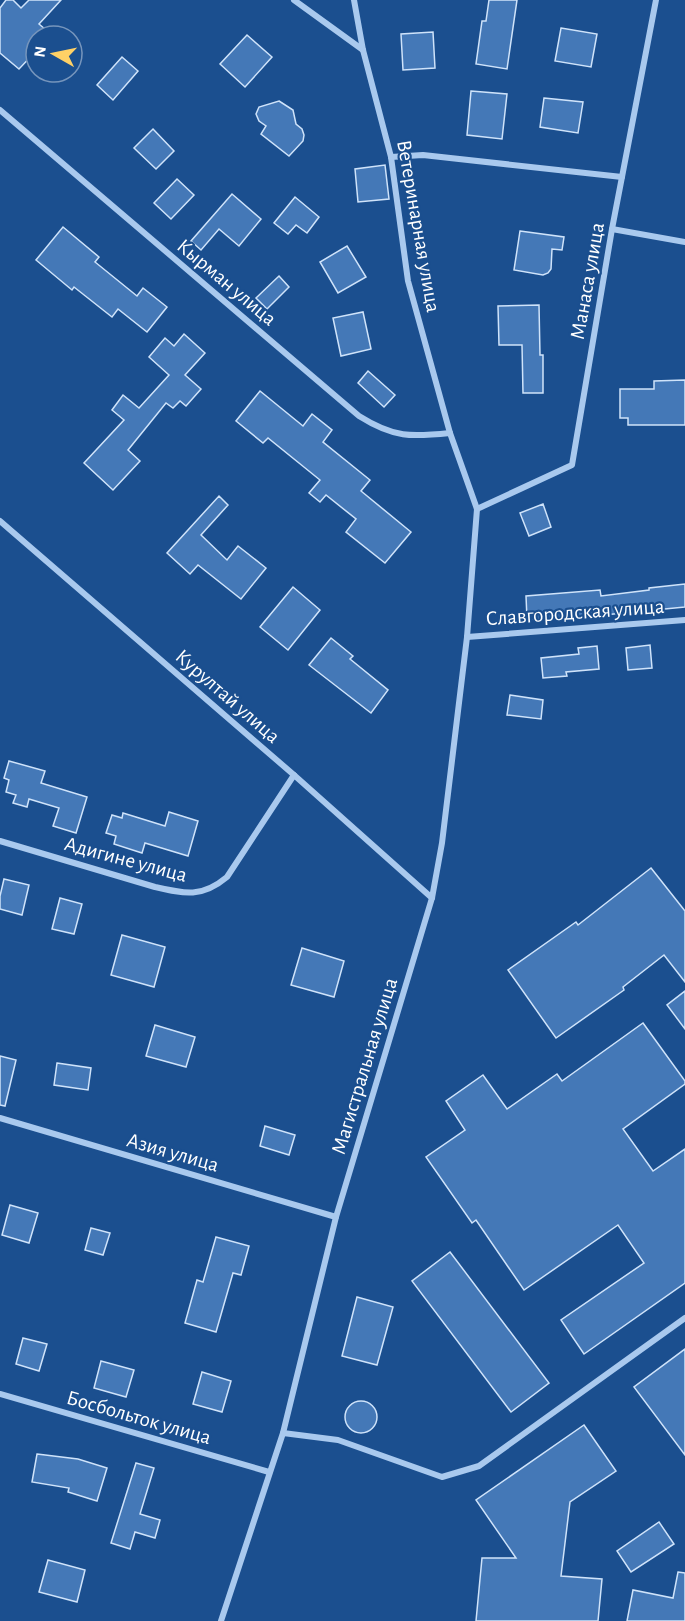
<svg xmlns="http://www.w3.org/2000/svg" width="685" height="1621" font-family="'Alegreya Sans',sans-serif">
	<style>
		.building { fill: #4478b7; stroke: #cfe3fa; stroke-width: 1.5 }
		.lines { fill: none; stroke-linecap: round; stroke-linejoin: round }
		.street { stroke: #a9c9ee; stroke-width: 6 }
		.labels { text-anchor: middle; stroke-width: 4.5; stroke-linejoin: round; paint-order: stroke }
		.street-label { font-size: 21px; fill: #fff; stroke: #1b4f8f }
	</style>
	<rect width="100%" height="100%" fill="#1b4f8f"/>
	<g class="building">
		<path d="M6,0H13L21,8L29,0H61L39,24L53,36H36V51L19,69L0,53V8Z"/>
		<path d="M489,0H517L507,69L476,64L482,21H486Z"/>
		<path d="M561,28L597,34L591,67L555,61Z"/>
		<path d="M433,32L435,68L403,70L401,34Z"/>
		<path d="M247,35L272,57L245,87L220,64Z"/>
		<path d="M122,57L138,71L113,100L97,85Z"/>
		<path d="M471,91L507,94L502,139L467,135Z"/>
		<path d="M544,98L583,102L578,133L540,127Z"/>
		<path d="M279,101L293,110L296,124L302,129L304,135L303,141L289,156L261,134L266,126L259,121L256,114L259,107Z"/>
		<path d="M153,129L174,151L156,169L134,148Z"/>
		<path d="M385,165L389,199L358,202L355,169Z"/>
		<path d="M177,179L194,195L171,219L154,203Z"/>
		<path d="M232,194L261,219L239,246L219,229L201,250L191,241Z"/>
		<path d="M295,197L319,217L307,233L296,225L288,234L274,223Z"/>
		<path d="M63,227L99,257L95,262L137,296L143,288L167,307L147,332L118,309L112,317L74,287L72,290L36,260Z"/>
		<path d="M520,231L564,237L562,250L552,249L551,269L548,273L543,275L514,270Z"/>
		<path d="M347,246L366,277L338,293L320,262Z"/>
		<path d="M279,276L289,287L267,309L256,298Z"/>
		<path d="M539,305L540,355H543V393H523L522,345H499L498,306Z"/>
		<path d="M363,312L371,349L341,356L333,318Z"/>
		<path d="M184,334L205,353L185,375L201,389L186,406L180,401L173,408L166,403L128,450L140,461L113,490L84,463L124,420L112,410L123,395L139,408L169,375L149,357L165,338L174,346Z"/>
		<path d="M368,371L395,395L384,407L358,383Z"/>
		<path d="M685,380V425H628V418H620V389H654V381Z"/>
		<path d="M260,391L303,426L312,414L332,430L323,442L370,480L361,491L411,532L385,563L346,532L356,519L326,495L320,502L309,493L320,480L268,438L263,443L236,421Z"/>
		<path d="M219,496L228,505L201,535L227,560L238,546L266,568L241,599L198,565L190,574L167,553Z"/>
		<path d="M543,504L551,527L529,536L520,513Z"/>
		<path d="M685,584V607L573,618L527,619L526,596L600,590L601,596L649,590V588Z"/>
		<path d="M293,587L320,610L288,650L260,627Z"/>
		<path d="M331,638L353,656L350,659L388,690L371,713L309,665Z"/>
		<path d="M650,645L652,668L628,670L626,648Z"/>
		<path d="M597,646L599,669L566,672L567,676L543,678L541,658L579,654L578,648Z"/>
		<path d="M510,695L543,700L541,719L507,715Z"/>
		<path d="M9,761L45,771L41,783L87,797L76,833L53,826L59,808L29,799L27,807L13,803L16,795L6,792L9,780L4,778Z"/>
		<path d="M169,812L198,821L188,856L145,843L142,853L114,844L116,836L106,833L112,815L122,818L123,813L165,826Z"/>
		<path d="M651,868L685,911V982L664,955L623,987L624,990L556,1038L508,970L576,922L578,925Z"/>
		<path d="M4,879L29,885L22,915L0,909V896Z"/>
		<path d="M60,898L82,904L74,934L52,929Z"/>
		<path d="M122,935L165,947L154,987L111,975Z"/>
		<path d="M302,948L344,961L334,997L291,985Z"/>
		<path d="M685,991V1029L667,1005Z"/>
		<path d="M643,1023L685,1081V1084L623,1129L653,1171L685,1149V1283L584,1354L561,1320L644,1263L618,1225L524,1290L476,1220L472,1223L426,1157L465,1130L446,1101L483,1075L507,1109L557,1074L562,1081Z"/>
		<path d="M155,1025L195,1037L186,1067L146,1056Z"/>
		<path d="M0,1056L16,1060L5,1106L0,1105Z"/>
		<path d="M57,1063L91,1068L88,1090L54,1085Z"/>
		<path d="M265,1126L295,1135L289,1155L260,1146Z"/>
		<path d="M10,1205L38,1213L29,1243L2,1235Z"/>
		<path d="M91,1228L110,1233L103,1255L85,1250Z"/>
		<path d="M216,1237L249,1246L241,1275L233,1273L216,1332L185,1323L197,1280L203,1282Z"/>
		<path d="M450,1252L549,1383L511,1412L412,1281Z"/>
		<path d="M357,1297L393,1307L377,1365L342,1356Z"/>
		<path d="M23,1338L47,1344L39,1371L16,1364Z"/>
		<path d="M685,1349V1455L634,1387Z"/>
		<path d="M101,1361L134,1370L126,1397L94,1388Z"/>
		<path d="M202,1372L231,1381L222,1412L193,1404Z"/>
		<circle cx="361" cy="1417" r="16"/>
		<path d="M584,1425L616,1471L570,1502L561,1576L602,1579L598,1621H476L482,1558H516L476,1500Z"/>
		<path d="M37,1454L78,1459L107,1468L97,1501L68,1492L69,1488L32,1482Z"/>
		<path d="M136,1463L154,1468L140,1514L160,1520L155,1538L135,1532L130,1549L111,1543Z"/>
		<path d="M659,1522L674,1544L631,1572L617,1551Z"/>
		<path d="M48,1560L85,1570L77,1602L39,1592Z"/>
		<path d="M678,1572L685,1573V1621H627L633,1590L673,1598Z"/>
	</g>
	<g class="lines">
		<g class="street">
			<path d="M294,0L363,50"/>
			<path d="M0,110L359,416C394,438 411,437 450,433"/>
			<path d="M391,157L423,155L622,177"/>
			<path d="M612,229L685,242"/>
			<path d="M477,509L572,465L612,229L656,0"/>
			<path d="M0,521L294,775L432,898"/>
			<path d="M467,637L685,620"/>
			<path d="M0,841L155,887C185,894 202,898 227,877L294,775"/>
			<path d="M0,1118L336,1217"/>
			<path d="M0,1394L269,1472"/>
			<path d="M283,1433L338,1440L442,1477L479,1466L685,1318"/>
			<path d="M221,1621L283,1433L336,1217L432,898L442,843L467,637L477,509L450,433L408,281L391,157L363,50L354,0"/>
		</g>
	</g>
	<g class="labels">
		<g class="street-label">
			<text transform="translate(419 226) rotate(80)" y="7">Ветеринарная улица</text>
			<text transform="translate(587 281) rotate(-80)" y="7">Манаса улица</text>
			<text transform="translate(227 282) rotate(40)" y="7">Кырман улица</text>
			<text transform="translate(575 612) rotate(-4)" y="7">Славгородская улица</text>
			<text transform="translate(228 696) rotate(41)" y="7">Курултай улица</text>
			<text transform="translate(126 859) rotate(15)" y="7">Адигине улица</text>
			<text transform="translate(364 1066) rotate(-73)" y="7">Магистральная улица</text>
			<text transform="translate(173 1152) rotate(16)" y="7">Азия улица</text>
			<text transform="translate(139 1417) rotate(16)" y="7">Босбольток улица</text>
		</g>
	</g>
	<g transform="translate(54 54) rotate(279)"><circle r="28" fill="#1b4f8f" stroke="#7695bc" stroke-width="1.5"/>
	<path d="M0-4.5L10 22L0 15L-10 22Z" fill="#ffd166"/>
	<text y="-9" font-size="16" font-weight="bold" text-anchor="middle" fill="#ffffff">N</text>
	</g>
</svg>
